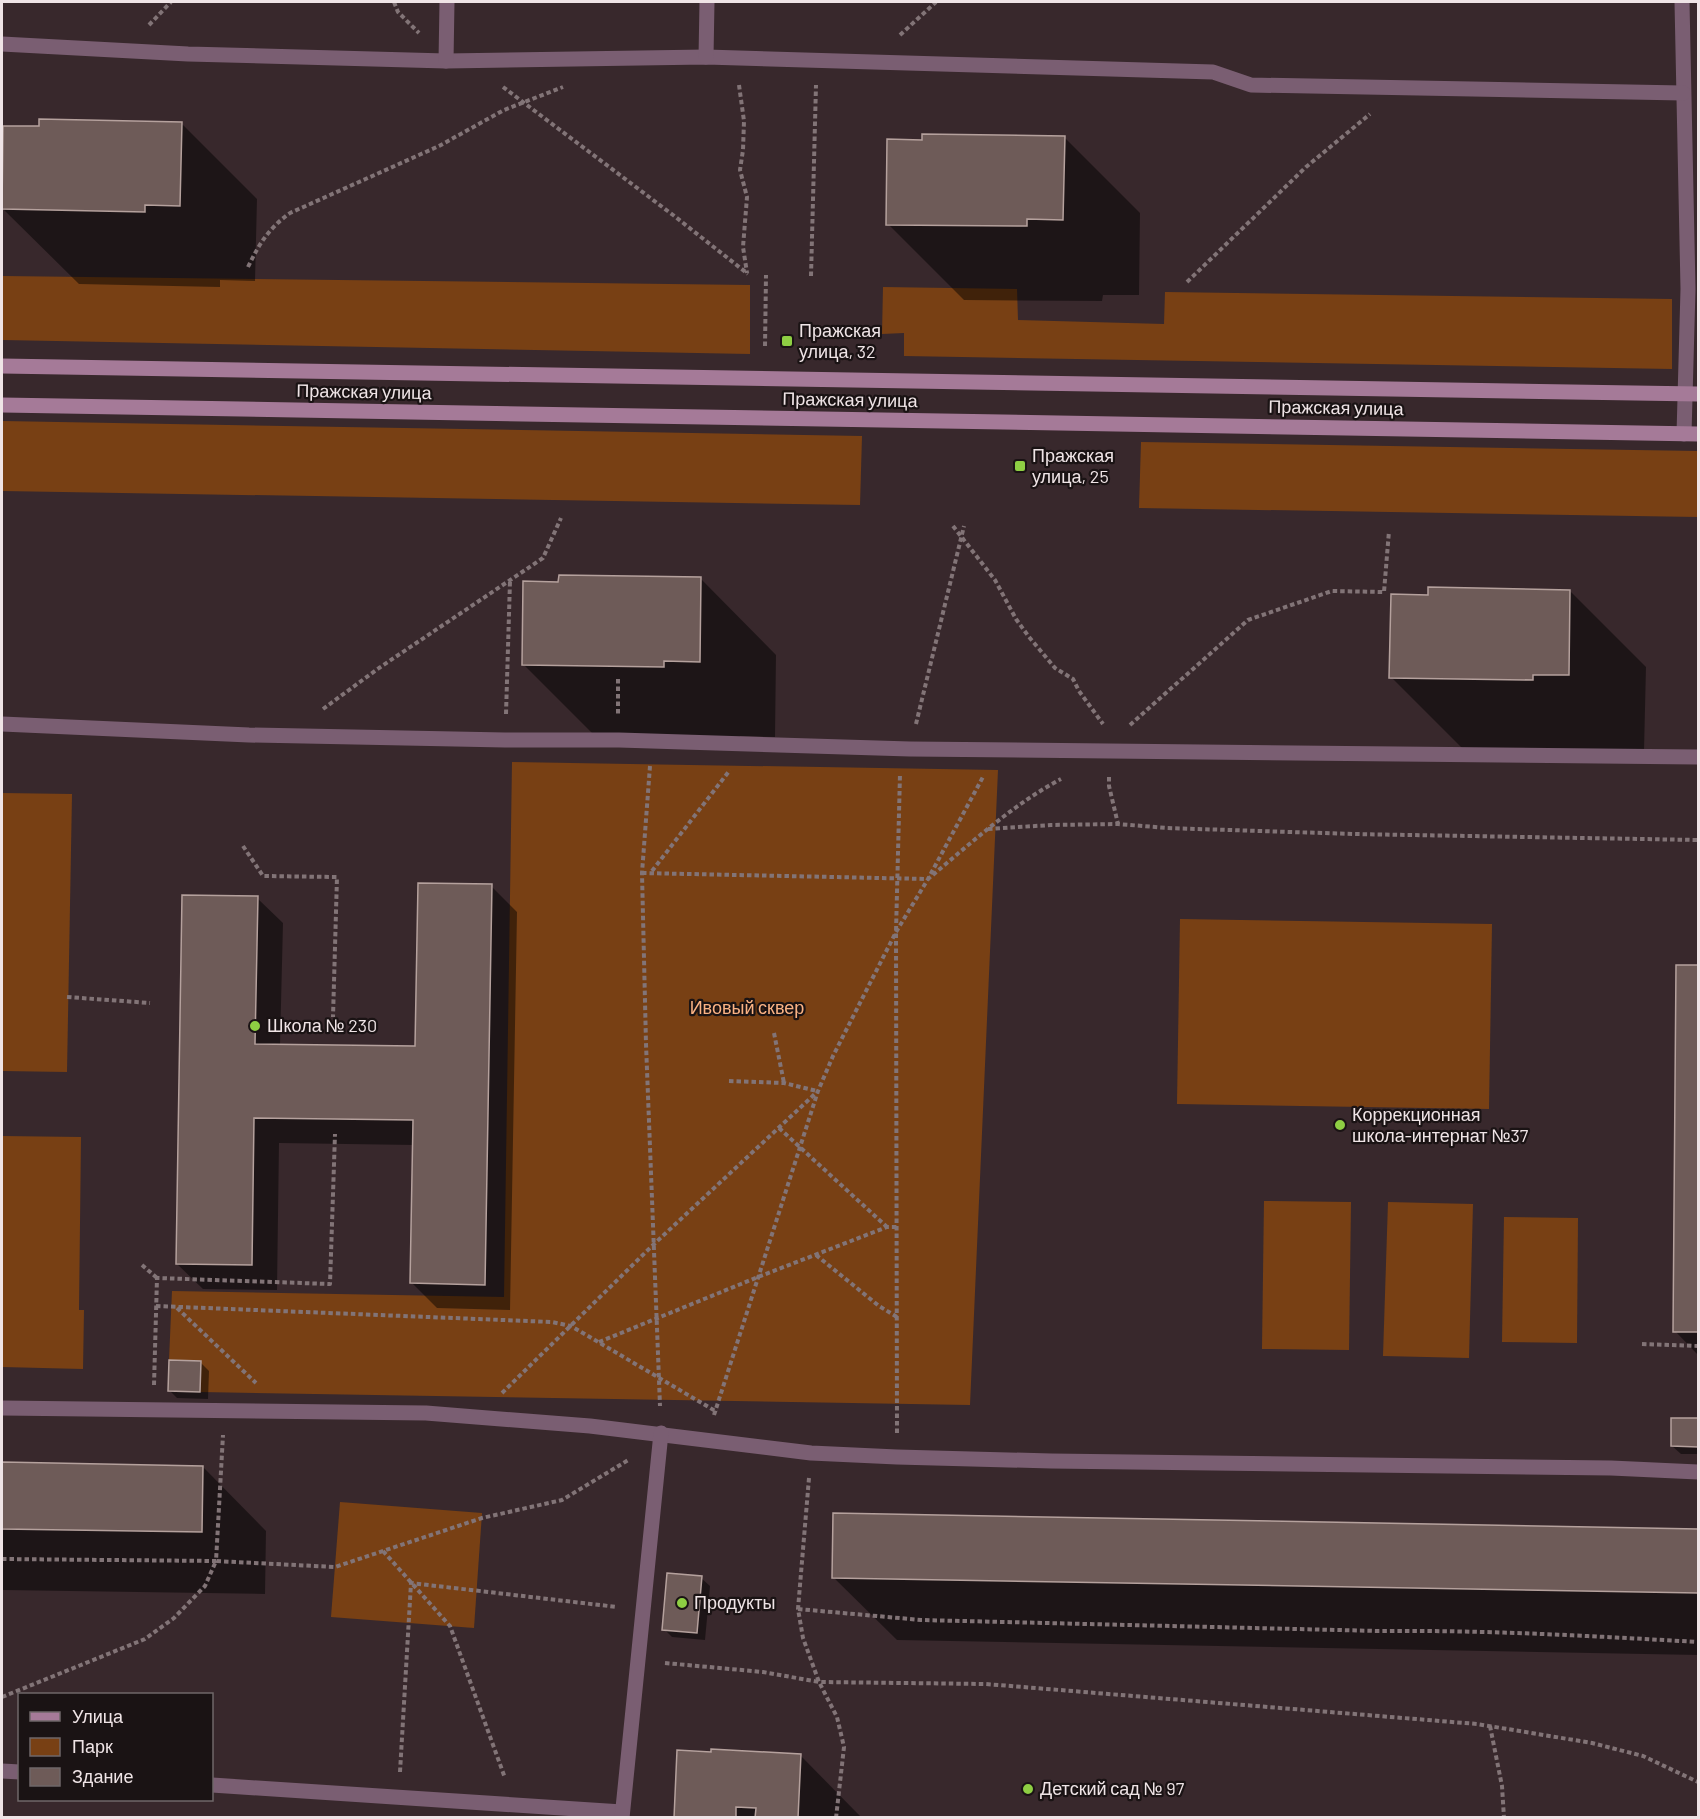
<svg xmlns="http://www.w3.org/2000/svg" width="1700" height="1819" font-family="Barlow,sans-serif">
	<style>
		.green { fill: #784014 }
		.shadow { fill: #0007 }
		.building { fill: #6e5b58; stroke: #b5a19d; stroke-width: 1.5 }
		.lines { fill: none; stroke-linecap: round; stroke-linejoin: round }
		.path { stroke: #827477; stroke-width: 4; stroke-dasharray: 4.5 3; stroke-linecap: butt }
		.lane { stroke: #7a5e72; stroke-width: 15 }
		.secondary { stroke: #a57a98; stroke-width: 15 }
		.poi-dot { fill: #8ece43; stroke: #1a1314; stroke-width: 2 }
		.labels { text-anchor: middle; stroke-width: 4.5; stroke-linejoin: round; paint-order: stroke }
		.poi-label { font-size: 18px; fill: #efe4e6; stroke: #1a1314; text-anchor: start }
		.street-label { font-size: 18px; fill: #efe4e6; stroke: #1a1314 }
		.park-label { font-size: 18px; fill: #fbb384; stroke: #1a1314 }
	</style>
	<rect width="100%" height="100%" fill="#38282c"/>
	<g class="green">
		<path d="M2,276L750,285V354L2,340Z"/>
		<path d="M883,287L1017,289L1018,320L1164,324L1165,292L1672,299V369L904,356V333L882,334Z"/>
		<path d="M2,421L862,436L860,505L2,491Z"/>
		<path d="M1141,442L1698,451V517L1139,508Z"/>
		<path d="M512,762L998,770L970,1405L200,1392L201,1361L169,1360L172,1291L504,1297Z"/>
		<path d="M2,793L72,794L67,1072L2,1071Z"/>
		<path d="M1180,919L1492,924L1489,1109L1177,1104Z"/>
		<path d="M2,1136L81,1137L79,1310H84L83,1369L2,1367Z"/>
		<path d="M1264,1201L1351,1202L1349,1350L1262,1349Z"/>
		<path d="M1388,1202L1473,1204L1469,1358L1383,1356Z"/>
		<path d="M1504,1217L1578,1218L1577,1343L1502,1342Z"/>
		<path d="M340,1502L482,1513L474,1628L331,1617Z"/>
	</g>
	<g class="shadow">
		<path d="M181,123L257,199L255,281L220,280V287L79,284L3,209L40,128Z"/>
		<path d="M1064,137L1140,213L1139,295H1103L1102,301L964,300L888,224L923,141Z"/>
		<path d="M701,579L776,655L775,737L740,736L739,742L599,740L523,664Z"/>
		<path d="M1570,591L1646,667L1644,751L1467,753L1391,677L1429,596Z"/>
		<path d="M491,886L517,912L510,1310L437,1308L412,1283L414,1145L279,1143L277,1290L203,1289L177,1264L257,898L283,923L280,1046L416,1048Z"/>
		<path d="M1678,967H1698V1355L1675,1331Z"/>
		<path d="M201,1363L209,1371L208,1399L177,1398L169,1390Z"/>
		<path d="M1673,1419L1698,1420V1454H1681L1672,1446Z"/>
		<path d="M2,1464L203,1467L266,1531L265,1594L2,1590Z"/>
		<path d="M835,1515L1698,1530V1655L897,1640L833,1577Z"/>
		<path d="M701,1578L710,1586L705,1640L672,1637L664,1629Z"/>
		<path d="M800,1755L862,1818H675Z"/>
	</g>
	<g class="building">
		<path d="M39,119L182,122L180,206L145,205V212L2,209L3,126H39Z"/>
		<path d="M922,134L1065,136L1063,220L1027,219V226L886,225L887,139L922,140Z"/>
		<path d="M559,575L701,577L700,662L664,661V667L522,665L523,581L558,582Z"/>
		<path d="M1428,587L1570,590L1569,675H1533V680L1389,678L1391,594L1428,595Z"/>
		<path d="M418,883L492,884L485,1285L410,1283L413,1120L254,1118L252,1265L176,1264L182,895L258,896L255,1044L415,1046Z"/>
		<path d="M1676,965H1698V1332H1673Z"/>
		<path d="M169,1360L201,1361L200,1392L168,1391Z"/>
		<path d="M1671,1418H1698V1447L1671,1446Z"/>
		<path d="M2,1462L203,1466L202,1532L2,1529Z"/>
		<path d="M833,1513L1698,1529V1593L832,1578Z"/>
		<path d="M667,1573L702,1576L697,1633L662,1630Z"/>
		<path d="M711,1749L801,1754L798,1818H755L756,1808L736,1807V1818H674L677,1750L711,1752Z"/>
	</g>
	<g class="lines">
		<g class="path">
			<path d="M394,2L398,12L419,33"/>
			<path d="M149,25L171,2"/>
			<path d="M900,35L936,2"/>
			<path d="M739,85L744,121L743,150L740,170L747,197L743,247L747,273"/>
			<path d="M503,87L673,215L748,274"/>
			<path d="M248,267C259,244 269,228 290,213L439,146L504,110L563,87"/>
			<path d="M811,276L816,85"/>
			<path d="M1187,282L1306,167L1370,114"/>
			<path d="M765,346L766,275"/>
			<path d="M953,526L995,580L1016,619L1029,637L1055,668L1073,679L1079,691L1103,724"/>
			<path d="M618,679V714"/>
			<path d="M323,709L379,668L543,558L561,518"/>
			<path d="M506,714L510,581"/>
			<path d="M916,724L964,526"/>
			<path d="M1130,725L1248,620L1332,591L1384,592L1389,531"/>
			<path d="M650,766L642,873L646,1044L660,1406"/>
			<path d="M1109,777V786L1118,824"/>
			<path d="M988,829L1051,825L1118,824L1167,828L1353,834L1698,840"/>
			<path d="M243,846L263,876L337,877L333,1017"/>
			<path d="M652,871L730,770"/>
			<path d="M642,873L928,879C970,844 1012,805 1061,779"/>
			<path d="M67,997L150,1003"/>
			<path d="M774,1033L784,1083"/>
			<path d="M729,1081L784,1083L817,1091"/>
			<path d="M779,1128L887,1227"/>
			<path d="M816,1255L879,1306L897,1317"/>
			<path d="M142,1265L157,1278"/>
			<path d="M156,1306L552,1322L571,1326L717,1412"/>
			<path d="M177,1308L256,1383"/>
			<path d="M599,1342L758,1277L887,1227H898"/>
			<path d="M1642,1344L1698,1346"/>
			<path d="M154,1385L157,1278L330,1284L335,1134"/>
			<path d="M502,1393L652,1246L817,1092"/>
			<path d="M714,1415L818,1091L833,1056L896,932L928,879L984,775"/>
			<path d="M897,1433L896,932L900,774"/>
			<path d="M809,1478L798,1609L803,1638L819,1682L986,1684L1477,1724L1592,1743L1643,1756L1698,1782"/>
			<path d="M383,1551L450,1626L505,1778"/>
			<path d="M2,1559L216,1561L223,1435"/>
			<path d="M798,1609L921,1620L1379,1631C1486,1630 1592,1636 1698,1642"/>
			<path d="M665,1663L763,1672L819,1682L837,1717L844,1747L836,1818"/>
			<path d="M2,1697L145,1639L174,1618L205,1586L216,1561L335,1567L482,1518L562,1500L630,1459"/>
			<path d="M1490,1726L1502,1786L1504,1818"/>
			<path d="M400,1772L411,1583L617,1607"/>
		</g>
		<g class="lane">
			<path d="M1682,2L1688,289L1684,434"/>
			<path d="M2,44L188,54L446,61L706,57L1213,72L1251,85L1683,93"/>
			<path d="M706,57L707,2"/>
			<path d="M446,61L447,2"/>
			<path d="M2,724L249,735L505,740H619L910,749L1698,757"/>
			<path d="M2,1408L426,1413L590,1426L811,1453L897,1457L1051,1461L1611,1468L1698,1472"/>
			<path d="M2,1771L20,1772"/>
			<path d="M212,1785L622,1812"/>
			<path d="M622,1818L661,1433"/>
		</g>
		<g class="secondary">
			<path d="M2,366L1698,394"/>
			<path d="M2,405L1698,434"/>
		</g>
	</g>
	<g class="poi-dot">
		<rect x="781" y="335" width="12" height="12" rx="3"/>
		<rect x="1014" y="460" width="12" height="12" rx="3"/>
		<circle cx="255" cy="1026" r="6"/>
		<circle cx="1340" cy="1125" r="6"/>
		<circle cx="682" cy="1603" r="6"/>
		<circle cx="1028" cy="1789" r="6"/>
	</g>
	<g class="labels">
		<g class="poi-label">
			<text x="799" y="337">Пражская<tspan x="799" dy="21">улица, 32</tspan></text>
			<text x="1032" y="462">Пражская<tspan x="1032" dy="21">улица, 25</tspan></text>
			<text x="267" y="1032">Школа № 230</text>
			<text x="1352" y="1121">Коррекционная<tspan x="1352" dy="21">школа-интернат №37</tspan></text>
			<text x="694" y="1609">Продукты</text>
			<text x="1040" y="1795">Детский сад № 97</text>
		</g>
		<g class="street-label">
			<text transform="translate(364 392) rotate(1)" y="6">Пражская улица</text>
			<text transform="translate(850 400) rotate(1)" y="6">Пражская улица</text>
			<text transform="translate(1336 408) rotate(1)" y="6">Пражская улица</text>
		</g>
		<g class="park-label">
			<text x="747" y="1014">Ивовый сквер</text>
		</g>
	</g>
	<rect width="1700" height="1819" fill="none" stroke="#efe4e6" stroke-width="6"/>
	<rect x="18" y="1693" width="195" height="108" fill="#1a1314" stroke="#6f6768" stroke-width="1.5"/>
	<rect x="30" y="1712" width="30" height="9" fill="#a57a98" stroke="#6f6768" stroke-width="1.5"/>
	<text x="72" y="1723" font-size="18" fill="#efe4e6">Улица</text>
	<rect x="30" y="1738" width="30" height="18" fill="#784014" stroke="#6f6768" stroke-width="1.5"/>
	<text x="72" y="1753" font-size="18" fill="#efe4e6">Парк</text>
	<rect x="30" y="1768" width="30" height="18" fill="#6e5b58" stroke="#6f6768" stroke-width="1.5"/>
	<text x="72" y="1783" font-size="18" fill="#efe4e6">Здание</text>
</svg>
